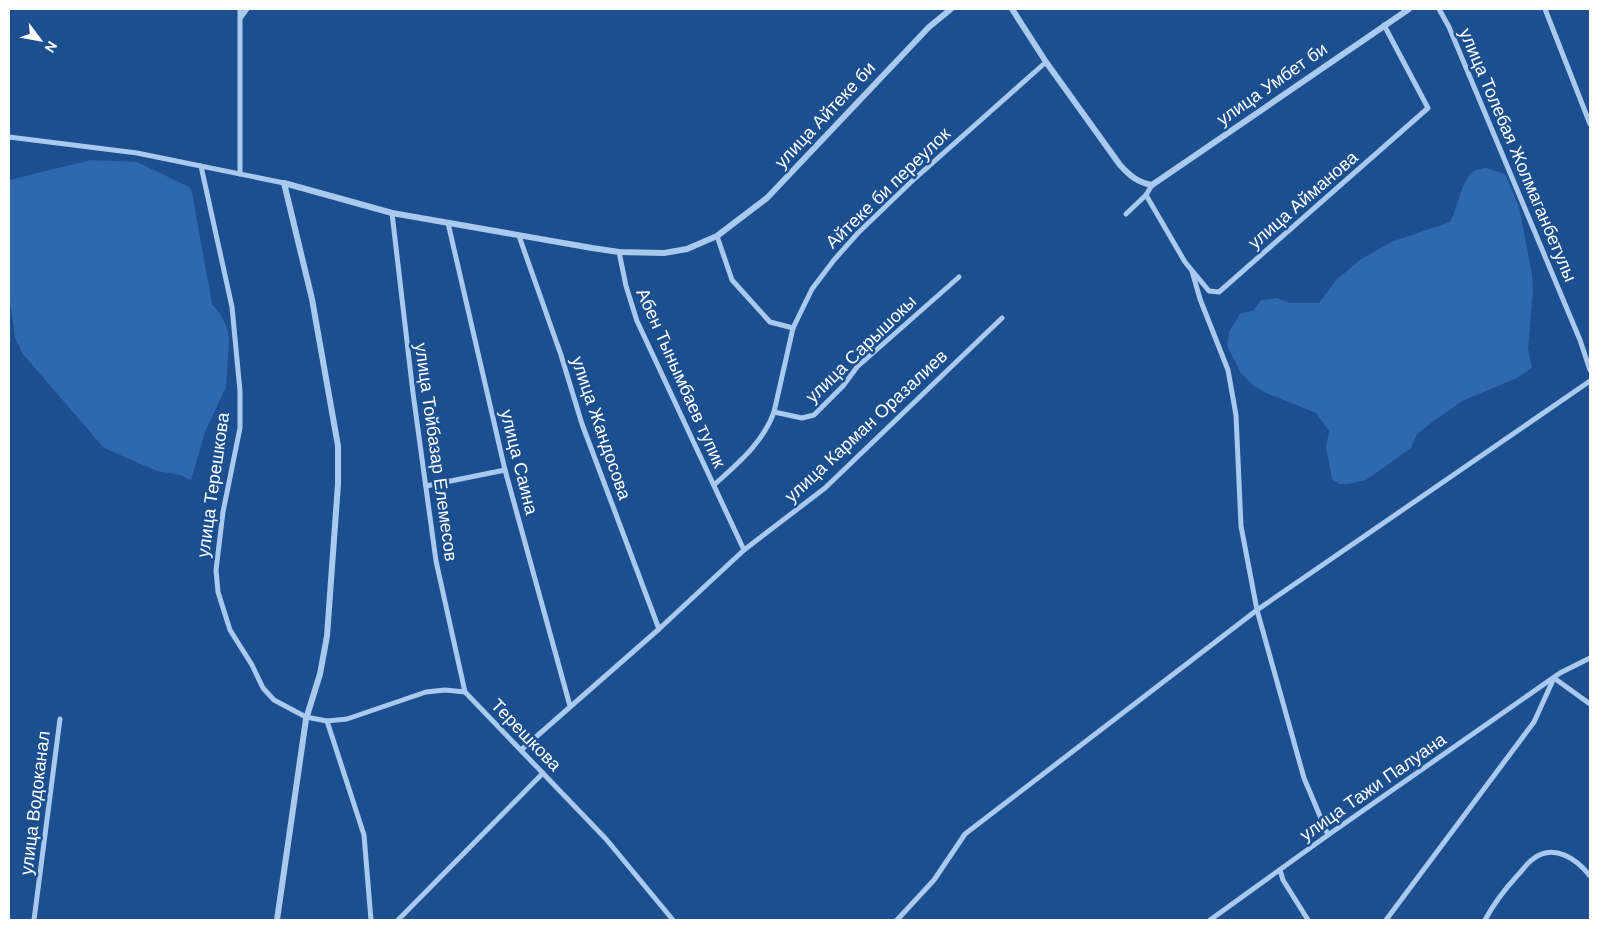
<svg xmlns="http://www.w3.org/2000/svg" width="1599" height="929" font-family="'DM Sans',sans-serif">
	<style>
		.green { fill: #2e69ad }
		.lines { fill: none; stroke-linecap: round; stroke-linejoin: round }
		.minor { stroke: #a9c9ee; stroke-width: 5 }
		.tertiary { stroke: #a9c9ee; stroke-width: 6 }
		.labels { text-anchor: middle; stroke-width: 5; stroke-linejoin: round; paint-order: stroke }
		.street-label { font-size: 18px; fill: #fff; stroke: #1b4f8f }
	</style>
	<rect width="100%" height="100%" fill="#1b4f8f"/>
	<g class="green">
		<path d="M91,160L137,162L189,187L192,192L212,304L221,315L227,328L229,340L226,387L205,432L191,480L180,475L157,471L104,448L22,353L15,337L9,294V180Z"/>
		<path d="M1486,168L1505,174L1519,207L1532,274L1533,290L1528,349L1532,368L1517,378L1462,401L1434,421L1417,434L1411,448L1366,480L1348,484H1339L1332,479L1326,448L1329,431L1316,413L1266,393L1254,386L1241,373L1227,346L1229,332L1240,314L1254,310L1261,300L1277,298L1290,303H1319L1336,280L1360,260L1391,242L1450,222C1458,209 1461,179 1474,171C1477,169 1482,169 1486,168Z"/>
	</g>
	<g class="lines">
		<g class="minor">
			<path d="M1439,9L1449,27L1580,340L1590,370"/>
			<path d="M1545,9L1590,124"/>
			<path d="M241,17L247,9"/>
			<path d="M9,137L137,153L284,183"/>
			<path d="M201,166L232,307L240,391V428L223,512L216,570L218,592L230,630L252,665L263,688L274,700L306,717L327,721L347,719L426,692L445,690L465,692L606,839L673,920"/>
			<path d="M240,174V9"/>
			<path d="M1146,195L1185,262L1209,291L1219,292L1428,108L1384,25"/>
			<path d="M392,213L413,393L436,561L465,692"/>
			<path d="M1126,214L1146,195L1152,185"/>
			<path d="M448,223L505,470L570,706"/>
			<path d="M519,236L561,355L582,424L659,629"/>
			<path d="M717,236L732,280L770,322L793,328"/>
			<path d="M619,252L626,286L637,321L744,550"/>
			<path d="M1192,271L1200,299L1228,370L1236,415L1241,526L1257,610L1304,778L1328,835"/>
			<path d="M774,412L802,418L814,415L843,386L857,367L959,277"/>
			<path d="M714,485C737,464 763,443 774,412L793,328L812,289L834,260L858,233L911,182L1046,62"/>
			<path d="M426,486L505,470"/>
			<path d="M327,721L364,835L371,920"/>
			<path d="M521,750L659,629L744,550L825,488L1002,318"/>
			<path d="M1280,870L1283,880L1308,920"/>
			<path d="M34,920L60,719"/>
			<path d="M398,920L543,773"/>
			<path d="M897,920L934,880L965,834L1257,610L1590,381"/>
			<path d="M1210,920L1328,835L1560,673L1590,658"/>
			<path d="M1386,920L1534,722L1554,678L1590,704"/>
			<path d="M1485,920C1493,905 1505,889 1517,876C1522,871 1527,863 1533,859C1554,843 1577,859 1590,876"/>
		</g>
		<g class="tertiary">
			<path d="M1012,9L1046,62L1120,165C1130,176 1137,182 1152,185L1409,9"/>
			<path d="M277,920L306,719L320,674L327,636L338,484V446L312,299L284,183L392,213L592,248L619,252L664,253L687,249L717,236L767,198L929,27L951,9"/>
		</g>
	</g>
	<g class="labels">
		<g class="street-label">
			<text transform="translate(1272 84) rotate(-35)" y="6">улица Умбет би</text>
			<text transform="translate(825 115) rotate(-47)" y="6">улица Айтеке би</text>
			<text transform="translate(1518 155) rotate(67)" y="6">улица Толебая Жолмаганбетулы</text>
			<text transform="translate(888 188) rotate(-44)" y="6">Айтеке би переулок</text>
			<text transform="translate(1303 200) rotate(-41)" y="6">улица Айманова</text>
			<text transform="translate(861 349) rotate(-44)" y="6">улица Сарышокы</text>
			<text transform="translate(681 378) rotate(66)" y="6">Абен Тынымбаев тупик</text>
			<text transform="translate(866 426) rotate(-43)" y="6">улица Карман Оразалиев</text>
			<text transform="translate(601 428) rotate(71)" y="6">улица Жандосова</text>
			<text transform="translate(436 452) rotate(82)" y="6">улица Тойбазар Елемесов</text>
			<text transform="translate(519 462) rotate(76)" y="6">улица Саина</text>
			<text transform="translate(213 485) rotate(-82)" y="6">улица Терешкова</text>
			<text transform="translate(526 735) rotate(46)" y="6">Терешкова</text>
			<text transform="translate(1373 787) rotate(-35)" y="6">улица Тажи Палуана</text>
			<text transform="translate(35 803) rotate(-83)" y="6">улица Водоканал</text>
		</g>
	</g>
	<rect width="1599" height="929" fill="none" stroke="#ffffff" stroke-width="20"/>
	<g transform="translate(40 40) rotate(122)" stroke="#1b4f8f" stroke-width="4" paint-order="stroke">
	<path d="M0-4L9 19L0 12L-9 19Z" fill="#ffffff"/>
	<text y="-8" font-size="14" font-weight="bold" text-anchor="middle" fill="#ffffff">N</text>
	</g>
</svg>
